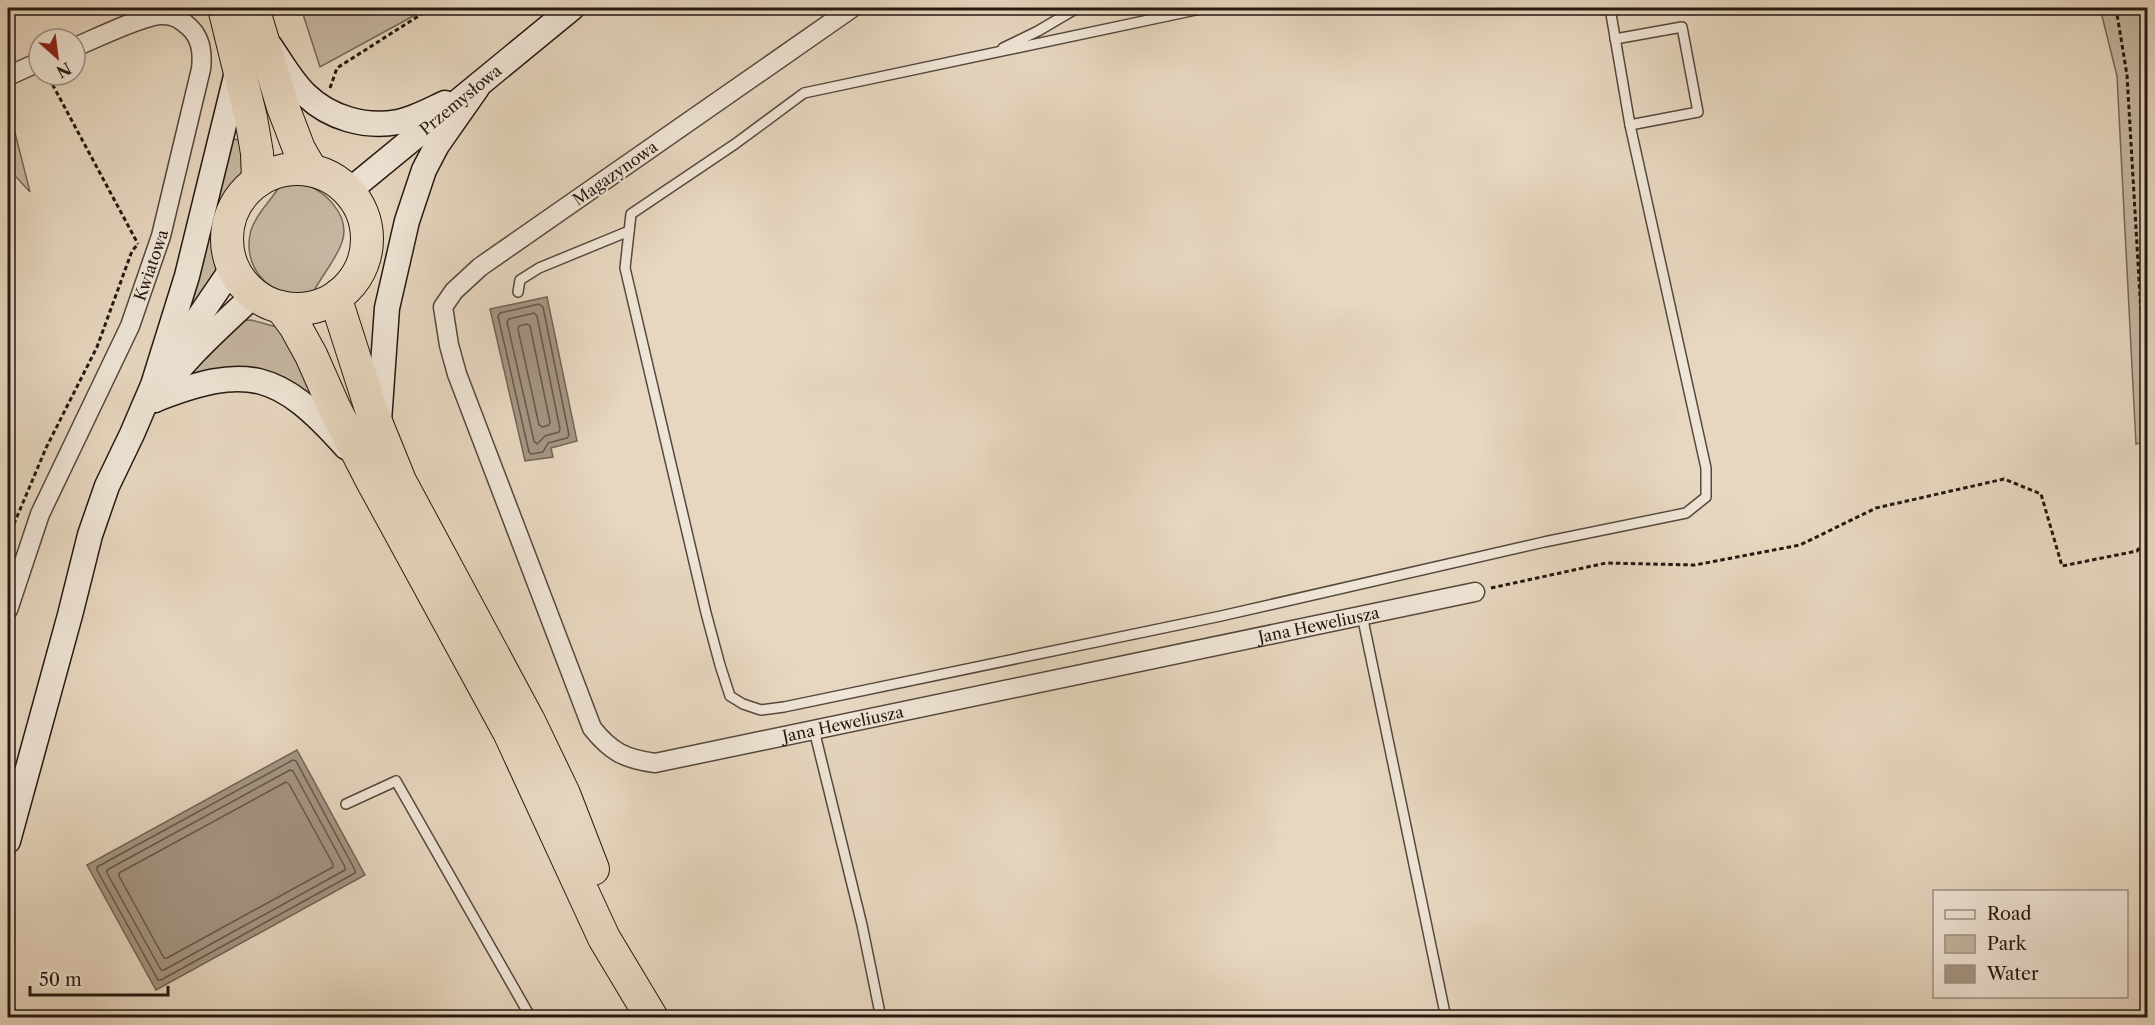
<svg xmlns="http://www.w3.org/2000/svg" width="2155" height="1025" font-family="'Libre Caslon Text',serif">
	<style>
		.green { fill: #c6b7a2; stroke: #75685a; stroke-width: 1.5 }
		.water { fill: #a59684; stroke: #716456; stroke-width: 1.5 }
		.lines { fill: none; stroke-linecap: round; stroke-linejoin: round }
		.shore { stroke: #64584a; stroke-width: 1.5 }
		.lane-casing { stroke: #55483d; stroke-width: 12 }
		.street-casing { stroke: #55483d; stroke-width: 21 }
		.secondary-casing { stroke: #241911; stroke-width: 27 }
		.highway-casing { stroke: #241911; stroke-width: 34 }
		.path { stroke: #241911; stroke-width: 3; stroke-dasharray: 4.5 3; stroke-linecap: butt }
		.lane { stroke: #efe5d6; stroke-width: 9 }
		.street { stroke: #efe5d6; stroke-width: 18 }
		.secondary { stroke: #efe5d6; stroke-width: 24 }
		.highway { stroke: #e7d7c0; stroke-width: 32 }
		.labels { text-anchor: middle; stroke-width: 4.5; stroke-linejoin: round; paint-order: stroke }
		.street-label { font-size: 16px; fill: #241911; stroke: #efe5d6 }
	</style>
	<rect width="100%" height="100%" fill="#e7d7c0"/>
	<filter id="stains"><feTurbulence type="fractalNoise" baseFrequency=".00333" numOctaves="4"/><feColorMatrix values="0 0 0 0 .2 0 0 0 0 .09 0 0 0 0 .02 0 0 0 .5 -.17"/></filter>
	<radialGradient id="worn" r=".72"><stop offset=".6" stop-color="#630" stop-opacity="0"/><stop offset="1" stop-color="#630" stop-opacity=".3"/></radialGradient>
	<g class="green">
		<path d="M301,8H428L320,67Z"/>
		<path d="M2100,8H2144L2148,87V441L2136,444L2117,76Z"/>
		<path d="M8,105L30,192L8,168Z"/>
		<path d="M229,138L243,141L244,166L241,183L230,193L224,206L214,217L213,230L216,277L174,337Z"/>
		<path d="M301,184C325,189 351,216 342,242C336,260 322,275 314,291C303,293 292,295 281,291C256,282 244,256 251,230C256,214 270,202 279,187Z"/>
		<path d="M251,320L280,328L317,401L177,379L238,321Z"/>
	</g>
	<g class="water">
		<path d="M547,297L577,441L551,448L553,457L525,461L490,309Z"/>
		<path d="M297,750L365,875L156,990L87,865Z"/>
	</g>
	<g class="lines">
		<g class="shore">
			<path d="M539,304L543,307L569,435L567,438L548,443L543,452L531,454L529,452L498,316L500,313Z"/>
			<path d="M534,313L537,316L560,429L559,432L545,436L537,444L534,441L507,322L509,319Z"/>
			<path d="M527,324L530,326L550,422L549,425L543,427L539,425L518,329L519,326Z"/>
			<path d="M293,760L296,761L355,870V873L161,980H158L97,870V867Z"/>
			<path d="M290,770L293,771L345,867V870L164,970H161L107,873V870Z"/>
			<path d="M286,782L289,784L333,864V867L167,958H164L119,876V873Z"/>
		</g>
		<g class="lane-casing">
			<g id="lane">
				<path d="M1205,8L804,93L735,144L631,214L625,268L706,613L720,665L730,696L743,704L761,710L784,707L1221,616L1544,542L1686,513L1706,497V468L1630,125L1610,8"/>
				<path d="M1615,39L1682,27L1698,112L1630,125"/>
				<path d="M1003,48L1038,31L1077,8"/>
				<path d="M518,292L520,280L539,268L629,231"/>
				<path d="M1362,615L1446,1018"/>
				<path d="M814,730L862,925L881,1018"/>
				<path d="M346,804L396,781L531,1018"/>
			</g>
		</g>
		<g class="street-casing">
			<g id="street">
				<path id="s1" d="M852,8L480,267L454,291L443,307L449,345L457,374L592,728C611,752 625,759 655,763L1475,592"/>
				<path d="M8,76L39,62"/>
				<path id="s2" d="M8,610L40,514L130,326L161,236L201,69C203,52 201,37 188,26C180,19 174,15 163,15C145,14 95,39 75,47"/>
			</g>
		</g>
		<g class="secondary-casing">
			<g id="secondary">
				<path d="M270,46C281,62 292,82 306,95C330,118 365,128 398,122C414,119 430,110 445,103"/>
				<path id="s3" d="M349,191L572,8"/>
				<path d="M169,361L233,267"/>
				<path d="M154,400C248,363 279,372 346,447"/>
				<path d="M155,400C183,359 219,328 255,294"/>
				<path d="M379,421L387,308L407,221L424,170L437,145L477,88"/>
				<path d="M8,841L70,615L90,535L107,486L132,434L153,385L187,276L238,68"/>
			</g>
		</g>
		<g class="highway-casing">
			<g id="highway">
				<path d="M224,8L251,118L257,153L258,181"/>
				<path d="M253,8L283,107L299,149L311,170"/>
				<circle cx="297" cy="239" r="70"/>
				<path d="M340,294L337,303L372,412L400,481L529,721L564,794L593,869"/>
				<path d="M281,307L295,326L311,355L334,407L371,479L509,732L604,938L652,1018"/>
			</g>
		</g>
		<g class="path">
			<path d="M2116,8L2127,75L2148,433"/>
			<path d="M49,78L138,244"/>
			<path d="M330,88L337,68L431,8"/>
			<path d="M8,538L46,448L97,347L132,251L138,244"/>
			<path d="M1491,588L1606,563L1695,565L1800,545L1876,508L2004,479L2041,494L2062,566L2137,551L2148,536"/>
		</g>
		<use href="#lane" class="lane"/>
		<use href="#street" class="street"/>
		<use href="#secondary" class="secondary"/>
		<use href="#highway" class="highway"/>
	</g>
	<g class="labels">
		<g class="street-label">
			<text dy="6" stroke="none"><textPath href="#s3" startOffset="144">Przemysłowa</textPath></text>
			<text transform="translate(615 173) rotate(-35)" y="6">Magazynowa</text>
			<text dy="6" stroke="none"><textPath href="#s2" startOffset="374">Kwiatowa</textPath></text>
			<text dy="6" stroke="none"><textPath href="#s1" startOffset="1708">Jana Heweliusza</textPath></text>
			<text dy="6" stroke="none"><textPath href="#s1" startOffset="1222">Jana Heweliusza</textPath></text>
		</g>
	</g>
	<rect width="2155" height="1025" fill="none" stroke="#e7d7c0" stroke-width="30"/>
	<rect x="9" y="9" width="2137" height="1007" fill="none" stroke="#241911" stroke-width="3"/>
	<rect x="15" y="15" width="2125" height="995" fill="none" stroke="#241911" stroke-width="1.5"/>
	<rect x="1933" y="890" width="195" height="108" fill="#efe5d6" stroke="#9e9387" stroke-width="1.5"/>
	<rect x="1945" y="910" width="30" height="9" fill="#efe5d6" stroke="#9e9387" stroke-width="1.5"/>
	<text x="1987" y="920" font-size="18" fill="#241911">Road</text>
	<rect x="1945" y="935" width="30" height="18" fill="#c6b7a2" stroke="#9e9387" stroke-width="1.5"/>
	<text x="1987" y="950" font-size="18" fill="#241911">Park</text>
	<rect x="1945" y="965" width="30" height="18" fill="#a59684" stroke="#9e9387" stroke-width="1.5"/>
	<text x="1987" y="980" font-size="18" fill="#241911">Water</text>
	<g transform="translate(57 57) rotate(152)"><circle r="28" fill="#efe5d6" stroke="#9e9387" stroke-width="1.5"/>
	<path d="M0-4.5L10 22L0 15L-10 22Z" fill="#8f2418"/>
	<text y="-9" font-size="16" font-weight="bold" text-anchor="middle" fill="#241911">N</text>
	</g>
	<path d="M30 986v9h138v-9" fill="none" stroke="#241911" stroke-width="3"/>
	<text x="39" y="986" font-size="18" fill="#241911" stroke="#efe5d6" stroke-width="4.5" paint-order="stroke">50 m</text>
	<rect width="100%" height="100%" filter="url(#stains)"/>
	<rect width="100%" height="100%" fill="url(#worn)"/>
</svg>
